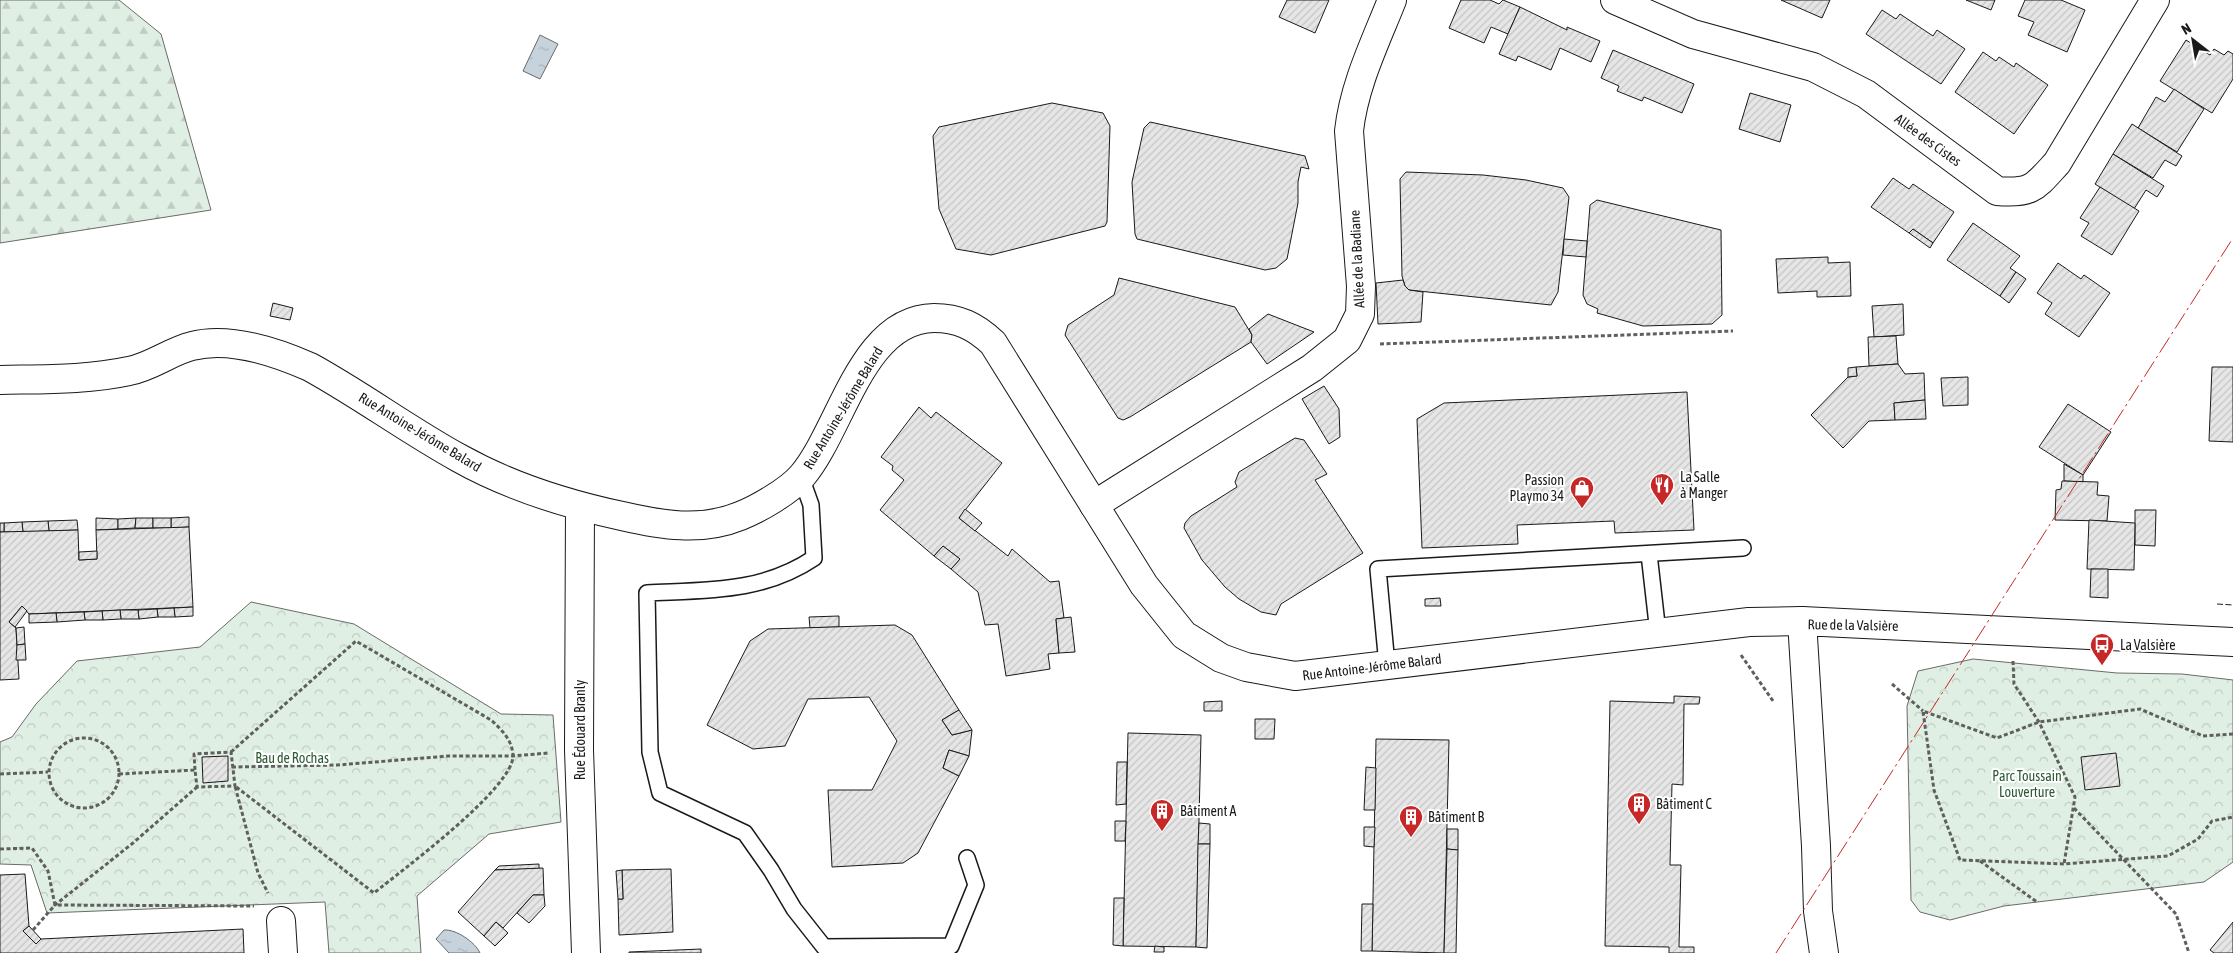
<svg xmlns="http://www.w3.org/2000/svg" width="2233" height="953" font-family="'Asap Condensed',sans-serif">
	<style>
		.forest { fill: url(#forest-firs); stroke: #6a6a6a }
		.park { fill: url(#park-crowns); stroke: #6a6a6a }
		.water { fill: url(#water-ripples); stroke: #6a6a6a }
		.building { fill: url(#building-hatch); stroke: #1a1a1a }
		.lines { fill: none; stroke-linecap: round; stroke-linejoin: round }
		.lane-casing { stroke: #1a1a1a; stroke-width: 18 }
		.street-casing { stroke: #1a1a1a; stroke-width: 30 }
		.path { stroke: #5f5f5f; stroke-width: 3; stroke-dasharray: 4 2.5; stroke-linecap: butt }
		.lane { stroke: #fff; stroke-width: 15 }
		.street { stroke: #fff; stroke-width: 28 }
		.fence { stroke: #1a1a1a; stroke-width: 1; stroke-dasharray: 6 2.5; stroke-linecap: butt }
		.power { stroke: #c62828; stroke-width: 1; stroke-dasharray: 18 4 2.5 4; stroke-linecap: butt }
		.labels { text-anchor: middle; stroke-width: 4; stroke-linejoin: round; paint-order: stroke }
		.street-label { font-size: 14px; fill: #1a1a1a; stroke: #fff }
		.poi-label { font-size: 14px; fill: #1a1a1a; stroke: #fff; text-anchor: start }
		.park-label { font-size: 14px; fill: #2b5a34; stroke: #fff }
	</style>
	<defs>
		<pattern id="forest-firs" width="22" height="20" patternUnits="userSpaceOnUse" patternTransform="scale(1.25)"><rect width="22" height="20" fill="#e0efe3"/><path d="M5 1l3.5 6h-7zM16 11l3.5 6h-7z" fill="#c0ccc2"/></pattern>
		<pattern id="park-crowns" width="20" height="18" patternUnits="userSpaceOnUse" patternTransform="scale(1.25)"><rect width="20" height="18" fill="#e0efe3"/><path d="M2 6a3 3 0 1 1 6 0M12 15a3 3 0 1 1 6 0" fill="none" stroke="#c0ccc2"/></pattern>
		<pattern id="water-ripples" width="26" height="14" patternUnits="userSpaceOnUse" patternTransform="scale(1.25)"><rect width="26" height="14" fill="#c6d2dc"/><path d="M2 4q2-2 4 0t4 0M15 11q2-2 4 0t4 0" fill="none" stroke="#aab4bc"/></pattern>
		<pattern id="building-hatch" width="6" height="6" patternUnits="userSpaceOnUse" patternTransform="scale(1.25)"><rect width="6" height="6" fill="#e6e6e6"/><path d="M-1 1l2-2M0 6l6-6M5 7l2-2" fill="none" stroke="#c5c5c5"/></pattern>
	</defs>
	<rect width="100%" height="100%" fill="#fff"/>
	<path class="forest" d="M0,0H119L161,34L211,210L0,243Z"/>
	<g class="park">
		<path d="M251,602L354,624L501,714L553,715L561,822L489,834L417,896L421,953H329L325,902L47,913L31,865L0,864V742L12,737L36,704L77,661L200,647Z"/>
		<path d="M1973,659L2117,673L2182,674L2233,680V862L2204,882L2004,906L1950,920L1920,912L1911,900L1907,706L1918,671Z"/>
	</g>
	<g class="water">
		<path d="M540,35L558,44L540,79L523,71Z"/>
		<path d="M444,930C456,929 475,942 480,953H449L436,939Z"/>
	</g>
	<g class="building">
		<path d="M1287,0H1329L1315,33L1279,17Z"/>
		<path d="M1461,0H1490L1499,4L1503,0L1520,7L1508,34L1491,27L1484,43L1449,28Z"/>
		<path d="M1781,0H1830L1822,18Z"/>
		<path d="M1966,0H1995L1991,10Z"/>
		<path d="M2025,0H2061L2085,10L2067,52L2028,35L2034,22L2018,16Z"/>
		<path d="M1520,7L1567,30V27L1600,41L1591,62L1560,48L1551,70L1518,56L1516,61L1499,54Z"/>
		<path d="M1882,10L1896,19L1900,14L1933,36L1937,30L1965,49L1941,84L1866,34Z"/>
		<path d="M2186,40L2210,55L2214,49L2224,55L2228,51L2233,54V79L2212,113L2160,81Z"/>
		<path d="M1613,50L1694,84L1682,113L1644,97L1642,101L1617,91L1619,86L1601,78Z"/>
		<path d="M1983,52L1996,61L1999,57L2014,67L2016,63L2048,85L2014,134L1955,92Z"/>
		<path d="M2174,89L2204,109L2177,152L2138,128L2156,97L2165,102Z"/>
		<path d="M1750,93L1791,105L1780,142L1739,129Z"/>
		<path d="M1052,103L1103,113L1110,126L1107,222L1105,226L991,255L956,249L939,209L933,136L939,127Z"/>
		<path d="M1150,122L1305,156L1309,169L1301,167L1298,182V203L1287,259L1276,268L1265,270L1137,239L1135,234L1132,182L1144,128Z"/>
		<path d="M2132,124L2182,156L2176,166L2165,160L2153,178L2113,154Z"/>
		<path d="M2113,154L2164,186L2157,197L2146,190L2134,209L2095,184Z"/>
		<path d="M1406,172L1483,175L1526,180L1563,188L1569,197L1558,292L1551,305L1409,290L1405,286L1402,276L1400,179Z"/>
		<path d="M1893,178L1909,189L1913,184L1954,212L1933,243L1913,229L1909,233L1871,207Z"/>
		<path d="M2100,187L2139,211L2112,255L2081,236L2089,223L2080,218Z"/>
		<path d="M1597,200L1721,230L1722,315L1712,324L1643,326L1597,313L1598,309L1587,304L1583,295L1590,205Z"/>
		<path d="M1973,223L2020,256L2010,268L2016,272L2000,296L1947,260Z"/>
		<path d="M1913,229L1933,243L1930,248L1909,233Z"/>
		<path d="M1564,239L1587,241L1586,257L1563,255Z"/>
		<path d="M1828,257V263L1850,262L1851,296L1817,297V291L1778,293L1776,259Z"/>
		<path d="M2058,263L2081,279L2084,275L2110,293L2079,337L2045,314L2052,303L2037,293Z"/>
		<path d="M2016,272L2026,279L2009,303L2000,296Z"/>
		<path d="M1119,278L1235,307L1252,335L1251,342L1130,417L1123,420L1118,418L1065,335L1068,325L1114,295Z"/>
		<path d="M1403,280L1405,286L1409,290L1423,292L1421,322L1378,324L1376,283Z"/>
		<path d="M273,303L293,308L290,320L270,316Z"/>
		<path d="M1903,304L1904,335L1874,337L1872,306Z"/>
		<path d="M1268,314L1314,332L1267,364L1251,342L1252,335L1249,329Z"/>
		<path d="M1896,336L1898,364L1869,366L1868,337Z"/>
		<path d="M1898,364L1905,374L1924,373L1925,400L1894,403L1895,420L1869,421L1843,448L1811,415L1848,377L1857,376L1856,367Z"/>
		<path d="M1856,367L1857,376L1848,377V368Z"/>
		<path d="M2212,367H2233V442L2209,441Z"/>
		<path d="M1968,377V405L1943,406L1941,378Z"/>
		<path d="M1324,386L1339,409L1340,437L1329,444L1302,399Z"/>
		<path d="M1687,392L1694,530L1615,533L1614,521L1517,525L1518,544L1422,548L1417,419L1444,403Z"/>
		<path d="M1925,400L1926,419L1895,420L1894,403Z"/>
		<path d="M2068,404L2111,432L2083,475L2039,447Z"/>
		<path d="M919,407L931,418L936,412L1002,463L959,518L1008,556L1012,549L1050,582L1059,581L1064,618L1056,619L1059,653L1048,654L1050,669L1006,676L998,624L985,625L978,592L951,569L960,559L943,546L934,556L880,510L904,480L892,470L893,466L881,457Z"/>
		<path d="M1295,438L1304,440L1327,474L1315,480L1363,553L1281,604L1276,615L1261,612L1239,599L1225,587L1202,560L1184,528L1185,523L1191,516L1237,487L1235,482L1239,472Z"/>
		<path d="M2064,464L2083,475V482L2064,481Z"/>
		<path d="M2062,481L2098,482L2097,495L2109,496L2107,521L2055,520L2056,490L2061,489Z"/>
		<path d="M965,509L982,523L975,531L959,518Z"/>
		<path d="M2135,510H2156L2155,546L2135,545Z"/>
		<path d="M189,517V527L171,528V518Z"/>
		<path d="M96,518L118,519V529L96,530Z"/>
		<path d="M136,518L135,528L118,529V519Z"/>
		<path d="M136,518H153V528H135Z"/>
		<rect x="153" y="518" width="18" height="10"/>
		<path d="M77,520L78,530L49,531L48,521Z"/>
		<path d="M2089,520L2135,523L2134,570L2087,569Z"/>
		<path d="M48,521L49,531L23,532L22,522Z"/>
		<path d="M22,522L23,532H4V523Z"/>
		<rect x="0" y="523" width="4" height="9"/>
		<path d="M189,527L193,607L29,614L22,606L9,622L16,628L19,679L0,680V532L78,530L79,560L97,559L96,530Z"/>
		<path d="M943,546L960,559L951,569L934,556Z"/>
		<path d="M97,551V559L79,560V552Z"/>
		<path d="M2091,569H2108V598L2090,597Z"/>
		<path d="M1440,598L1441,606H1425V599Z"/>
		<path d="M22,606L27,611L15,627L9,622Z"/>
		<path d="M193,607V616L175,617L174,608Z"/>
		<path d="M174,608L175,617H158L157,609Z"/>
		<path d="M157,609L158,617L139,619L138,610Z"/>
		<path d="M120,610H138L139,619H121Z"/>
		<path d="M120,610L121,619L103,620L102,611Z"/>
		<path d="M102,611L103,620H85L84,612Z"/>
		<path d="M84,612L85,620L57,622L56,613Z"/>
		<path d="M56,613L57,622L29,623V614Z"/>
		<path d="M839,616V627L810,628L809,617Z"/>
		<path d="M1071,617L1075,652L1059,653L1056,619Z"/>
		<path d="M895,625L912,635L959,710L942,720L952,735L972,730L969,756L949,750L943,768L959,776L918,853L903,863L832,867L828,790H872L897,741L869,697L808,699L785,746L753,749L707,725L750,641L768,629Z"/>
		<path d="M24,627L25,644L17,645L16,628Z"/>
		<path d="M25,644L26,660H16L17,645Z"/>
		<path d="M1674,696L1700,697L1699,704H1684L1683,785L1672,784L1670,865H1681L1679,947H1694V953H1669V947L1605,946L1610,701L1674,703Z"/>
		<path d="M1222,701V711H1204V702Z"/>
		<path d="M959,710L972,730L952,735L942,720Z"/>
		<path d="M1255,719H1275L1274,739H1255Z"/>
		<path d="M1128,733L1201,735L1196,947L1123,946Z"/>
		<path d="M1376,739L1449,740L1444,953L1372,951Z"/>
		<path d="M949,750L969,756L959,776L943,768Z"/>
		<path d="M2116,753L2120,786L2085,790L2081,757Z"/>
		<path d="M228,756V781L203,783L202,757Z"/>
		<path d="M1117,762H1127L1126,804L1116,805Z"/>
		<path d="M1366,767L1376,768L1375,810H1364Z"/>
		<path d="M1115,821H1126L1125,841H1115Z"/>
		<path d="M1199,823L1210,824V844H1198Z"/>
		<path d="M1364,827H1375L1374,847L1364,846Z"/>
		<path d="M1447,829H1458V850L1447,849Z"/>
		<path d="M1198,844H1210L1207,948L1196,947Z"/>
		<path d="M1447,849L1458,850L1456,953H1444Z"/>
		<path d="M539,864V869L495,870L499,866Z"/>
		<path d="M543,868L544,895H533L503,928L496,922L484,936L458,912L495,870Z"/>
		<path d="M671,869L673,932L619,935L618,899H623L622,870Z"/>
		<path d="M622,870L623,899H618L616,871Z"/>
		<path d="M25,874L29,926L23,931L36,944L41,939L243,929L244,953H0V875Z"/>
		<path d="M533,895H544L545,906L529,923L517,913Z"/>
		<path d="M1114,898H1124L1123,946L1113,945Z"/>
		<path d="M1362,904H1373L1372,951H1361Z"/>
		<path d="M496,922L508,933L495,946L484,936Z"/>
		<path d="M2233,922V953H2214L2210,950Z"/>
		<path d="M29,926L41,939L36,944L23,931Z"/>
		<path d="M1155,946L1164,947V952H1154Z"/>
		<path d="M701,949V953H629V952Z"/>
	</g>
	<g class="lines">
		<g class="lane-casing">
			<g id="lane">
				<path d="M801,477L811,505L814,558C762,593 706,590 647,593L650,752L660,793L745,833L771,870L794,909L824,947L951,946L976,885L967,858"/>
				<path d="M1649,554L1658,633"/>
				<path d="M1387,665L1378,569L1743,548"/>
			</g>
		</g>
		<g class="street-casing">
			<g id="street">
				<path d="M1615,0L1693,34L1813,67L1866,94L1997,191C2032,194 2035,187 2057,163L2155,0"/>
				<path d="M0,380C43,379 87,380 129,371C151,367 171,351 192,346C230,336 276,352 310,367C361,395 408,430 459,458C509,486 566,504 622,516C661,525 701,532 740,516C758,509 789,491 802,476C842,429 861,319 934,318C958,318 975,326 993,343L1144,585L1184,635L1221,658L1246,667L1295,676L1749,622L1802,621"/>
				<path d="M1094,505L1312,368L1347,340L1360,314L1361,286L1349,131C1354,85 1375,43 1392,0"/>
				<path d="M580,507L579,750L586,953"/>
				<path d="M281,921L283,953"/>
				<path d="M1824,953L1818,911L1816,846L1802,621L2233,642"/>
			</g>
		</g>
		<g class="path">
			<path d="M1380,344L1733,331"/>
			<path d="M1741,655L1773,701"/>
			<path d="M2013,661L2014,684L2039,722L2075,797L2064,864"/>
			<path d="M1892,684L1923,711"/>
			<path d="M2233,734L2203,736L2140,709L2039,722L1997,738L1923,711L1934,790L1960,860L2064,864L2168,856L2198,839L2212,821L2233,817"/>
			<circle cx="84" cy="773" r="35"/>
			<path d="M231,752L356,641L491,720C502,730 512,740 513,755C515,787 401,871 374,893L235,786L258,873L268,893"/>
			<path d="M232,767L338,765L448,756H513L548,753"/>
			<path d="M0,774L48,772"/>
			<path d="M119,774L195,770L197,787L235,786L231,752L194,754L195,770"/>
			<path d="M2074,808L2176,914L2189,953"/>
			<path d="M0,849L32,848L48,871L55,905L254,906"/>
			<path d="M1980,861L2037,902"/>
			<path d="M33,930L55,905L133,843L197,787"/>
		</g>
		<use href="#lane" class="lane"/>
		<use href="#street" class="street"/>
		<path class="fence" d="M2217,604L2233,605"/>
		<path class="power" d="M1776,953L2233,238"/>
	</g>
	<defs>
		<g id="restaurant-pin" transform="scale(1.25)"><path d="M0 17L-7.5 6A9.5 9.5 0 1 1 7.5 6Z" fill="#c62828" stroke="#fff"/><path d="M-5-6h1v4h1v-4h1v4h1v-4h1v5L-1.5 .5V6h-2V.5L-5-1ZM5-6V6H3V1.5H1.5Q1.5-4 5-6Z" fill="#fff"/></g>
		<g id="shop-pin" transform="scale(1.25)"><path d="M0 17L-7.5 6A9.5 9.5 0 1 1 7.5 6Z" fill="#c62828" stroke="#fff"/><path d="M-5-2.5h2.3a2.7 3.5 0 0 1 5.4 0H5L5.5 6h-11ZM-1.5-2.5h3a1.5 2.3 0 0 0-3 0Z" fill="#fff"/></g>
		<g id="bus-pin" transform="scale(1.25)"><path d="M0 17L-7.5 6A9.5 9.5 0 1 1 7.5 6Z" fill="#c62828" stroke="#fff"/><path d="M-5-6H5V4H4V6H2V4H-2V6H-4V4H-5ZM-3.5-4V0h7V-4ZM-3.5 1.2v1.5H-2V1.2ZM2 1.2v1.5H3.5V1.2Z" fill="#fff"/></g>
		<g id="building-pin" transform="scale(1.25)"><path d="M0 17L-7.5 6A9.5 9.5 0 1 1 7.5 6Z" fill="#c62828" stroke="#fff"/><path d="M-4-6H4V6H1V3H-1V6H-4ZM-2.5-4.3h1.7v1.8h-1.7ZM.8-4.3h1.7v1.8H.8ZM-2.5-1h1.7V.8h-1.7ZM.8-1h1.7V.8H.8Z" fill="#fff"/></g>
	</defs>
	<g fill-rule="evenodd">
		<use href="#restaurant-pin" x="1662" y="485"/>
		<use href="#shop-pin" x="1582" y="488"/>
		<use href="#bus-pin" x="2102" y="645"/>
		<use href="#building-pin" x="1639" y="804"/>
		<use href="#building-pin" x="1162" y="811"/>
		<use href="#building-pin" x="1411" y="817"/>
	</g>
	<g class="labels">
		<g class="street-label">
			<text transform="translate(1928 140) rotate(36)" y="5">Allée des Cistes</text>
			<text transform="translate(1357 259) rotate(-93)" y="5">Allée de la Badiane</text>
			<text transform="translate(843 408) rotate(-59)" y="5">Rue Antoine-Jérôme Balard</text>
			<text transform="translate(420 432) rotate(31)" y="5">Rue Antoine-Jérôme Balard</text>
			<text transform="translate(1853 625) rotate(1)" y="5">Rue de la Valsière</text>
			<text transform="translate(1372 667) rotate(-7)" y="5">Rue Antoine-Jérôme Balard</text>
			<text transform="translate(580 730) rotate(-90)" y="5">Rue Édouard Branly</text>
		</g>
		<g class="poi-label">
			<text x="1680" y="482">La Salle<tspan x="1680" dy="16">à Manger</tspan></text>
			<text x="1564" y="485" text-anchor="end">Passion<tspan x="1564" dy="16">Playmo 34</tspan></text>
			<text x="2120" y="650">La Valsière</text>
			<text x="1656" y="809">Bâtiment C</text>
			<text x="1180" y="816">Bâtiment A</text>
			<text x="1428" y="822">Bâtiment B</text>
		</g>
		<g class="park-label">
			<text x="292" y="763">Bau de Rochas</text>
			<text x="2027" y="781">Parc Toussain<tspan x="2027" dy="16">Louverture</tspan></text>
		</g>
	</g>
	<g transform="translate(2193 40) rotate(329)" stroke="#ffffff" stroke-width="4" paint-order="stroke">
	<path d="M0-4L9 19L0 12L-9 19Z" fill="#1a1a1a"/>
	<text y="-8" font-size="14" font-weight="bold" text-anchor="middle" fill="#1a1a1a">N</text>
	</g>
</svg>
